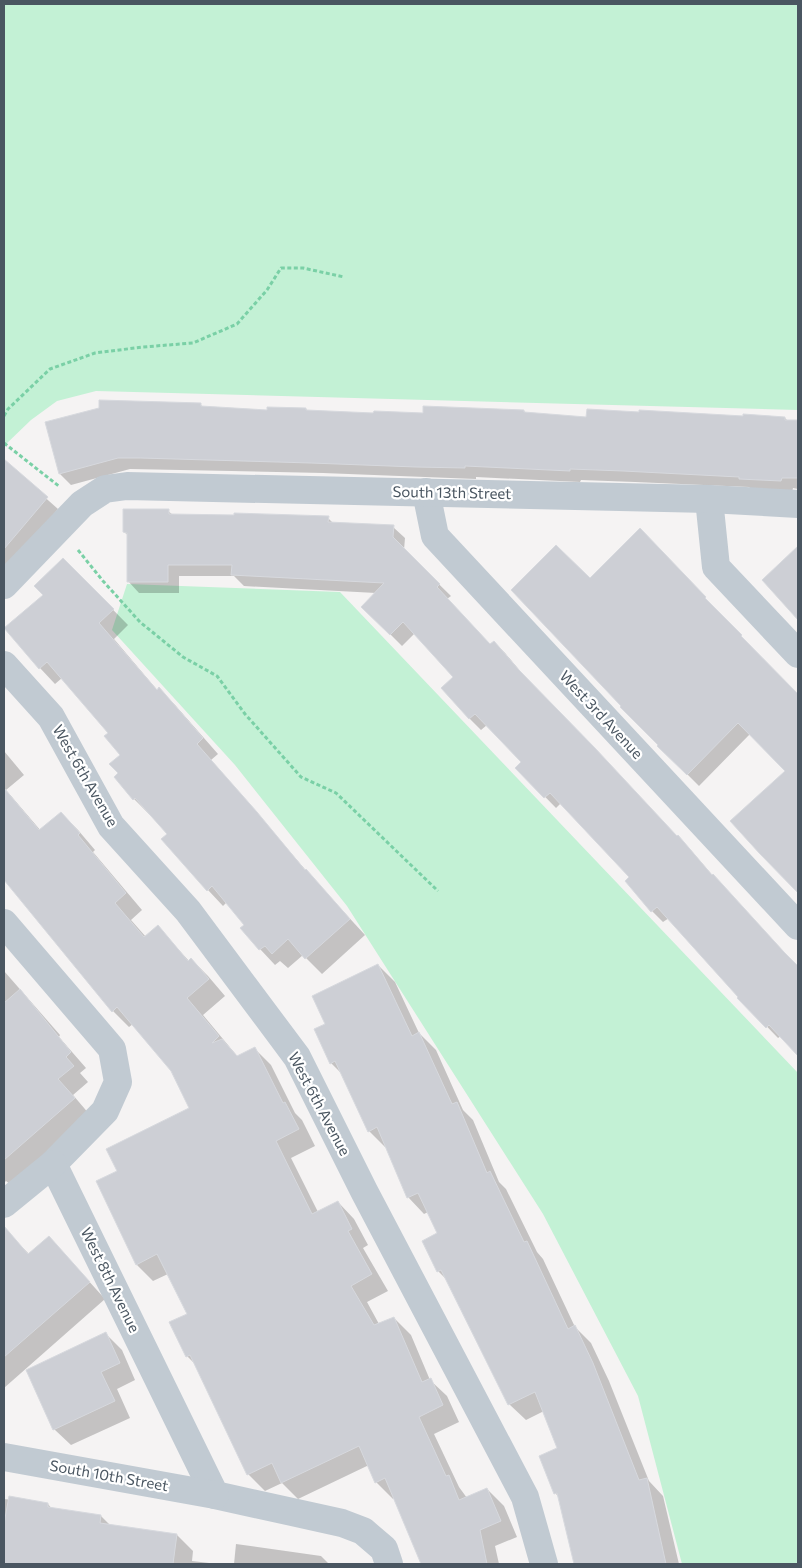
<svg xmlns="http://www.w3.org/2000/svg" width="802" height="1568" font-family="Commissioner,sans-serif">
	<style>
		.green { fill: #c3f1d5 }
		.shadow { fill: #0003 }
		.building { fill: #cdcfd5; stroke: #d7d9de }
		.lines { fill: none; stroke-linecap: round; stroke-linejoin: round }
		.path { stroke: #7ad0a6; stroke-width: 3; stroke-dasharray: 4 2.5; stroke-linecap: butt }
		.minor { stroke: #c1cad2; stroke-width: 28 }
		.labels { text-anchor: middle; stroke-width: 4.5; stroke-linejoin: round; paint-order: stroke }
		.street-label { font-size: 15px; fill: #4a5661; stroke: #fff }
	</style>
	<rect width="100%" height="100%" fill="#f5f3f3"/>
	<g class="green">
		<path d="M4,4H798V410L96,391L57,401L31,420L4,446Z"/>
		<path d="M127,584L340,592L798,1073V1564H682L638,1396L543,1214L347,906L235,765L112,630Z"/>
	</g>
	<g class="shadow">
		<path d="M200,404L203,407L268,411L306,409L308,411L375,415L524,411L526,413L588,418H785L788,421H798V489L793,488L792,492L752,490L749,487L635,482L581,480L580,482L476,477V479L323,473L130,469L71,485L60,474Z"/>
		<path d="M4,461L58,509L31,541L4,567Z"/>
		<path d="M168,511L173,515L328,518L333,523L393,527L405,538L404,550L451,596L447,599L490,646L494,642L505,653L530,683L677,837H678L689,848L713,876L798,967V1054L781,1036L778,1038L739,998L740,997L669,918L663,922L652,911L626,881L631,877L561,803L556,808L517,768L523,762L487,725L481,730L470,719L443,688L455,677L415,633L402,646L363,607L376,593L244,586L234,576H179V593H139L128,581L129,536L124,532Z"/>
		<path d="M651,541L798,697V892L761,854L786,772L750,734L699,786L670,757L590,580Z"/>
		<path d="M798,548V619L763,580Z"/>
		<path d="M63,559L128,625L114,639L158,691L159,689L175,705L218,754L211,760L309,874L365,935L322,974L303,955L288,968L280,961L275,965L260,949L242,929L246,925L227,902L223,906L208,890L169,834L134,799L119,773L121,755L110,733L62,678L55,684L40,668L45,595Z"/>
		<path d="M4,751L24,775L6,790L41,831L61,813L78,830L95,850L93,852L142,910L131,920L146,937L158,927L189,961L191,959L208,976L225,996L203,1015L238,1057L255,1049L271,1065L295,1113L302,1120L315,1146L291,1158L318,1212L338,1202L354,1219L368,1245L363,1248L388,1291L367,1302L379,1324L394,1318L411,1335L430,1380L447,1396L459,1422L434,1434L459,1487L467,1498L487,1489L504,1506L517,1537L495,1546L499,1564H422L394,1498L393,1499L376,1482L369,1465L298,1499L282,1483L265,1491L248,1474L196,1365L187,1356L189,1314L168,1274L153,1281L137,1265L98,1182L119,1172L190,1109L172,1070L133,1024L129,1027L113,1011L72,960L4,878Z"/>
		<path d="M378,965L395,982L419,1033L436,1050L463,1110L473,1120L499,1182L506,1189L537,1252L543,1259L575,1327L591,1343L609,1381L649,1481L663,1496L679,1564H575L560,1498L555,1493L559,1449L544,1411L526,1420L509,1404L448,1281L438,1271L439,1233L428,1212L424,1214L408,1197L387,1147H385L369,1131L343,1075L331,1063L327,1025Z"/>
		<path d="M4,971L60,1035L59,1037L86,1068L80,1073L88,1082L73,1095L90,1115L11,1185L6,1181L4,1183Z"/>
		<path d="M49,1237L105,1299L4,1388V1246L13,1238L29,1254Z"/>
		<path d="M106,1334L122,1350L135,1380L117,1389L130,1418L71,1445L54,1429Z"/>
		<path d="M4,1499L48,1504L52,1509L101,1516L110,1525L177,1535L193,1551L192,1561L218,1564H4Z"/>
		<path d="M236,1544L321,1556L329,1564H234Z"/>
	</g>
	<g class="building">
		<path d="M99,400L201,403V406L267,410V407L306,408V410L373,413L374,411L423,413V406L524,410V412L586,417L587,409L639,412V410L743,416V414L785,417V420H798V478H782L781,481L739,479V477L623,471L570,469V471L465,466V468L416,467L311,463L140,458H118L59,474L45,422L99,408Z"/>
		<path d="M4,459L48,497L4,549Z"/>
		<path d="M123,509H169V514L234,515V513L329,516L328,522L394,525L393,537L440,584L437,587L490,644L494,641L519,670L595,748L677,836L678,835L712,875L713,874L784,952L798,966V1056L769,1025L766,1028L737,998L738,997L657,907L651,912L625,881L629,877L550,793L544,798L515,768L521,762L475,714L469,719L441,688L453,677L403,622L390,635L361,607L384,583L231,575L232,565H168V582H127V533L123,532Z"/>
		<path d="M640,528L706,597L705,598L742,635L741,636L798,694V893L760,854L730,821L785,771L738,723L687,775L657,746L658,745L620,707L621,706L511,590L556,545L590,578Z"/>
		<path d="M798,546V620L762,580Z"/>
		<path d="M63,558L114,609L99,623L157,690L159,687L203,738L197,744L257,812L305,870L306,869L350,919L305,959L288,939L272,954L265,946L259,950L240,928L244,925L212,886L207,891L161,839L167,834L135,798L133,800L114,777L118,773L109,764L120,755L104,736L108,733L47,662L39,669L4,628L43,595L34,586Z"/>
		<path d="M4,788L39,830L61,812L80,833L78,835L126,893L115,903L144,937L158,925L188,961L191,958L209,979L187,998L219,1036L212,1043L222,1039L237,1056L255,1047L283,1103L285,1102L299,1129L276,1141L312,1214L338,1201L352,1229L348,1231L372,1274L351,1286L374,1325L394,1317L422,1382L431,1378L443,1405L419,1417L446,1476L449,1475L459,1500L487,1488L501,1521L480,1530L487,1564H421L385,1478L375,1483L359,1446L281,1483L272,1463L247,1475L190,1355L186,1357L169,1322L187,1314L157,1254L136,1265L96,1181L117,1171L106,1149L189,1108L171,1071L117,1007L112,1012L4,880Z"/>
		<path d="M378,964L412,1036L419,1032L452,1104L457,1102L487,1173L490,1171L524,1242L527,1241L568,1329L575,1325L593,1363L639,1480L647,1478L666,1564H574L557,1493L554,1494L539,1456L557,1448L535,1392L508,1405L441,1270L437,1272L422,1241L437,1233L418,1193L407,1198L377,1127L368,1132L335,1061L330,1064L314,1029L325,1024L312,996Z"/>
		<path d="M20,989L71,1052L66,1057L74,1066L58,1079L75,1098L4,1160V1003Z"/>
		<path d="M4,1226L28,1254L49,1236L90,1282L4,1357Z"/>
		<path d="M106,1332L120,1363L101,1372L115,1401L53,1430L26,1370Z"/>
		<path d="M9,1496L48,1503V1507L101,1515L100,1523L177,1534L173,1564H4V1524Z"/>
	</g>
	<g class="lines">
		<g class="path">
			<path d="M4,416L8,409L50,369L95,353L143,347L193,343L237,324L267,290L281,268H303L344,277"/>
			<path d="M4,443L60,487"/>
			<path d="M78,550L103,581L140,622L183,657L217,676L245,714L301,777L336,793L438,891"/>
		</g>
		<g class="minor">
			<path d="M426,492L435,536L798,926"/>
			<path d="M709,499L716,567L798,654"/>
			<path d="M4,585L82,504L105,489L127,486L709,499L798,504"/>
			<path d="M4,665L51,717L111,826L188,911L297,1057L364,1191L525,1497L544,1564"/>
			<path d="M4,923L112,1049L118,1082L105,1111L53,1164L215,1495L342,1523L363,1531L384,1549L389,1564"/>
			<path d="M4,1204L53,1164"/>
			<path d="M4,1457L215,1495"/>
		</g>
	</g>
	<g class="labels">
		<g class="street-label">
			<text transform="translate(452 493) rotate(1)" y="5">South 13th Street</text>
			<text transform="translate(601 715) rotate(47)" y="5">West 3rd Avenue</text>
			<text transform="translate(85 776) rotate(60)" y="5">West 6th Avenue</text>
			<text transform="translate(319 1104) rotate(62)" y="5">West 6th Avenue</text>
			<text transform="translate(110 1280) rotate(64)" y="5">West 8th Avenue</text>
			<text transform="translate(109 1476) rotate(10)" y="5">South 10th Street</text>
		</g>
	</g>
	<rect width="802" height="1568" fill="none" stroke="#4a5661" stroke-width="10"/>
</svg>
